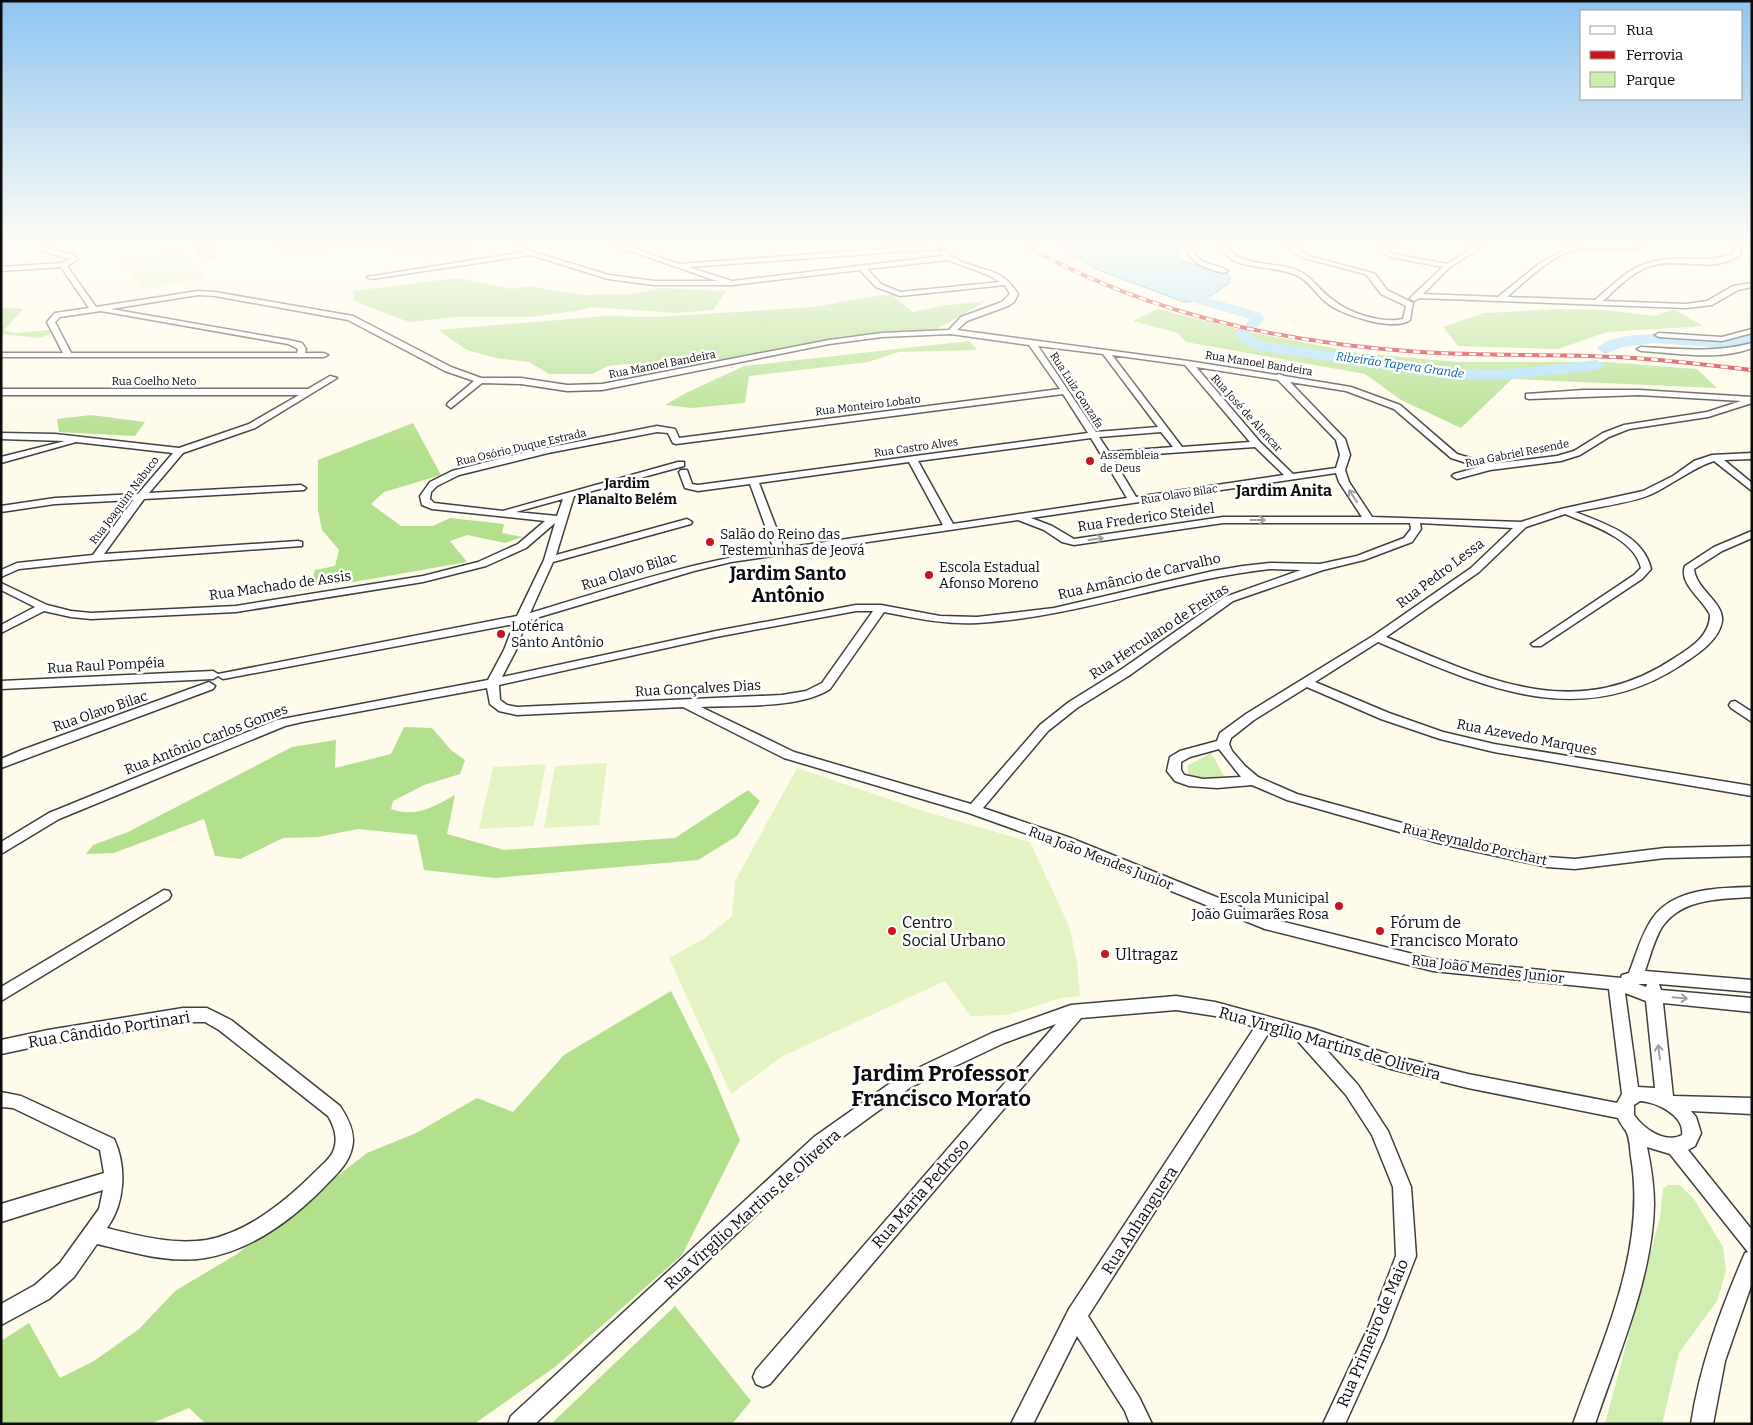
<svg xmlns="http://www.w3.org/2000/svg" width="1753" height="1425" font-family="Bitter,serif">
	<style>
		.green { fill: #d0eeb0 }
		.forest { fill: #b3e08d }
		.pitch { fill: #e3f4c2 }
		.water { fill: #a8defd; stroke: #2794dc }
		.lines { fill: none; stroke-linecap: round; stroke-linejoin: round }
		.river { fill: #a8defd; fill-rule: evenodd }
		.street-casing { stroke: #3f3f3f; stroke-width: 3 }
		.street { fill: #fff; fill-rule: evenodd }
		.rail-casing { stroke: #ca151e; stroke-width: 4 }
		.rail { stroke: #fff; stroke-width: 2.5; stroke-dasharray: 7; stroke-linecap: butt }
		.oneway { stroke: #9e9e9e }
		.poi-dot { fill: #ca151e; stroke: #fff; stroke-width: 2 }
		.labels { text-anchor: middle; stroke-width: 5; stroke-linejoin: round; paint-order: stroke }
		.far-street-label { font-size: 11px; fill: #0c0c0c; stroke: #fff }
		.far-poi-label { font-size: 11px; fill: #0c0c0c; stroke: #fff; text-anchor: start }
		.far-water-label { font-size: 12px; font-style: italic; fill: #0864aa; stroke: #fff }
		.far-quarter-label { font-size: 14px; font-weight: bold; fill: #0c0c0c; stroke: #fff }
		.street-label { font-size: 14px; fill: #0c0c0c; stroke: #fff }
		.poi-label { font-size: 14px; fill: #0c0c0c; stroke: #fff; text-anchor: start }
		.far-district-label { font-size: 16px; font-weight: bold; fill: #0c0c0c; stroke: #fff }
		.near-poi-label { font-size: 16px; fill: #0c0c0c; stroke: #fff; text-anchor: start }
		.near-street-label { font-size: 16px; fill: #0c0c0c; stroke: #fff }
		.district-label { font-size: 19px; font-weight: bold; fill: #0c0c0c; stroke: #fff }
		.near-district-label { font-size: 22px; font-weight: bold; fill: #0c0c0c; stroke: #fff }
	</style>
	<rect width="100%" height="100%" fill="#fffbea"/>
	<g class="green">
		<path d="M1211,753L1224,776L1204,778L1189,775L1187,766Z"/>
		<path d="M1668,1185H1680L1694,1199L1723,1247L1726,1271L1717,1301L1679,1353L1662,1424H1605L1660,1217L1663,1189Z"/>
	</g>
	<g class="forest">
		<path d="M194,245H215L213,260L197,255Z"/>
		<path d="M278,245H465L471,250L429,257L383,247L278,252Z"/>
		<path d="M458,278L512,289L530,286L582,295L631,294L662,288L726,291L713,310L677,313L591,307L576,311L529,317H456L409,322L354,301L353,291Z"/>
		<path d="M881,295H892L913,312L942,306L986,301L937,329L844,336L674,370L661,364H625L608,366L592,374H549L529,362L496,358L467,350L438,330L606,316L655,317L814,307Z"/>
		<path d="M1,307L23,309L4,330L14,333L50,330V334L40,338L1,334Z"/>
		<path d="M1157,309L1254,333L1359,353L1457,362H1607L1697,369L1717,388L1512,379L1461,428L1401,400L1365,374L1186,342L1178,333L1133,321Z"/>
		<path d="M1557,309L1606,310L1655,316L1673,309L1703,326L1607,332L1558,349L1458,346L1443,327L1484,313Z"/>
		<path d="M969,341L977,350L899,352L868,362L749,376L745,403L692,408L665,405L686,393L744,366Z"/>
		<path d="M91,415L145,422L135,436L59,432L57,419Z"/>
		<path d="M413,423L441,475L384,492L371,504L401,526H433L450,518L504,524L502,533L523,537L505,543L467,535L450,541L467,562L348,583L311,585L315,570L335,566L339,550L322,530L318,510V460Z"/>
		<path d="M404,727L432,728L451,750L465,760L460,774L424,785L393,801L391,809C416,818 433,807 455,795L447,834L504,850L675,838L748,790L760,801L737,836L698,860L495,878L424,870L417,835L358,829L318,837L283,838L240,859L215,856L204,819L114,853L86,854L93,845L128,832L292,747L336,740L335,768L391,754Z"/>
		<path d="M671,991L710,1069L740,1140L682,1255L555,1367L474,1424H206L189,1408L150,1424H1V1341L29,1323L60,1378L94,1361L139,1329L175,1291L237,1254L367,1153L416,1133L477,1098L513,1112L564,1055Z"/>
		<path d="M675,1306L751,1401L732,1424H551Z"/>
	</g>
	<g class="pitch">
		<path d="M179,251L207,276L144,290L118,263Z"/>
		<path d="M607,763L599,825L544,828L555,766Z"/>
		<path d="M546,764L534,826L479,829L493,767Z"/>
		<path d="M797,768L930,813L1030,842L1069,926L1077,962L1080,996L1061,998L1007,1015L970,1016L945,981L783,1056L731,1094L669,958L705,938L732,916L735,881Z"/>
	</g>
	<path class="water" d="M1057,245H1180L1178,257L1182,261L1227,274L1230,277V282C1216,293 1203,302 1184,302L1096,269Z"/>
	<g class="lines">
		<g class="river">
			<path d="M1184,291L1261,313L1265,319L1258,327L1252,328L1250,334L1260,341L1450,369L1502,370L1597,360L1605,365L1597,370L1502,380L1450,379L1256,350L1240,341L1236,334L1241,327L1247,326L1246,324L1250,319L1179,298L1177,295L1179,292Z"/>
			<path d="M1752,332V341L1745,347L1740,349L1653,343L1623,347L1605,354L1597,349C1615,324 1708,338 1736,339L1741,334Z"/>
		</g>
		<g class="street-casing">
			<g id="street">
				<path d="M512,245H520L533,252L609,275L654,281H717L613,245H623L679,264L937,245L940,247L937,249L688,267L732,281L943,256L939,252L942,250C949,253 955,259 962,262C988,272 1002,269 1018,294L1014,302L1008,306L967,321L957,330L1188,361L1276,375L1279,374L1284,376L1351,387L1400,405L1457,454L1490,464L1557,456L1574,451L1603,433L1624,425L1707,412L1741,401L1639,395L1529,399L1526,398V394L1584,390H1639L1752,397V403L1708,417L1629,429L1609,437L1580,455L1561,461L1490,470L1457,479L1452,476L1454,474L1479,467L1451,458L1394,409L1346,391L1290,382L1345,439L1350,455L1345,470L1349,482L1372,517L1521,522L1561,509L1643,491L1673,476L1694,461L1712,455L1752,453V459L1724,460L1752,483V491L1714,461C1692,468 1673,484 1652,494C1632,503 1597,507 1575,512C1604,523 1644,536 1651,569L1642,579L1541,646H1533L1531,644L1634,575L1641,568C1634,538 1591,525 1565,514L1526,527L1479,572L1386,637C1486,679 1575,725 1676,657C1692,647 1710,635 1710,615C1704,600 1678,584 1685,566L1714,547L1752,531V538L1722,551L1694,569C1696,590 1724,602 1722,621C1719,641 1696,655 1681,665C1577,733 1480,685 1378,642L1315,682L1389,713L1443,732L1494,744L1752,786V796L1494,752L1440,739L1381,719L1307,687L1254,720L1231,738L1229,744L1232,751L1245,766L1258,777L1297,794L1442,834L1547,857L1575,859L1665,848L1752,846V856L1665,858L1575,869L1547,867L1442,844L1287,800L1252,785L1217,788L1189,786L1175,781L1167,771L1170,757L1180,751L1217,741L1220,733L1246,714L1373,636L1471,568L1513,528L1420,523L1421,529L1412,542L1364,560L1323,570L1233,601L1130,675L1077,708L1048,731L983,808L1068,837L1268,918L1433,959L1621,978L1622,975L1629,973C1636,955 1641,935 1652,919C1673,888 1718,888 1752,887V897C1720,899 1682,898 1662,927C1654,940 1650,957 1645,971L1752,980V992L1659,984L1661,990L1752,998V1012L1663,1003L1673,1096L1752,1098V1114L1691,1111L1696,1117L1701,1133L1695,1146L1688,1150L1752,1230V1283L1725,1361L1713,1424H1691C1700,1364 1721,1309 1745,1253L1748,1252L1670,1154L1647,1147C1651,1166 1654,1185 1654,1204C1653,1277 1618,1355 1595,1424H1573C1603,1339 1647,1249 1631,1157C1630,1150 1630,1138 1626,1131C1623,1127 1620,1123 1618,1118L1468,1088L1391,1069L1323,1046L1358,1085L1388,1131L1411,1187L1416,1256L1384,1338L1345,1424H1323L1369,1326L1396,1256L1393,1187L1372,1135L1346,1095L1295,1038L1270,1031L1088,1316L1139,1397L1152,1424H1130L1125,1411L1077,1336L1033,1424H1011L1069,1309L1255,1027L1215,1016L1176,1010L1081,1018L770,1384L763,1387L756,1384L753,1377L756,1370L1056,1024L1004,1043L911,1087L826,1149L535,1424H508L511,1416L814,1137L899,1077L992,1033L1071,1005L1176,996L1215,1002L1314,1029L1391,1055L1468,1074L1617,1103L1622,1094L1609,989L1433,971L1265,929L1058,845L969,813L784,758L683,707L517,715L499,711L490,704L487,688L302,722L285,726L59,819L1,854V842L49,813L277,720L488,680L504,650L514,624L223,679L218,676L213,679L1,689V681L213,671L218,674L517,616L544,560L555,523L526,548L486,566L423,582L236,612L91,619L71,617L44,611L1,633V625L35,607L1,590V583L47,605L71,611L91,613L236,606L423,576L478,562L518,544L545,521L432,509L422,505L420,496L430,482L452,471L526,452L657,426L675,429L679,438L1060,389L1029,345L951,334L882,337L829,344L602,390L567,391L521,384L482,383L451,408L447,405L448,403L474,381L445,371L348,320L215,296L198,295L111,309L289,340L302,343L306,349L305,353H324L328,355L324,357H1V353H63L47,322L55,313L89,308L61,267L1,271V267L62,263L70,259L43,251V249L45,248L74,255L77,260L67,266L96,307L198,291L215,292L353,316L451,367L481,378H521L567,385L602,384L829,340L882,333L949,330L961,317L1002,302L1010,294L1005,285L900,296L876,287L860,270L732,285H654L608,279L531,255L371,279L367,277L524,252ZM948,260L988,275L1000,282L900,292L881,284L867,269ZM101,311L288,344L298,349L297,353H71L55,322L60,317ZM1038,346L1103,354L1158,427L1096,432ZM1112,355L1185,365L1250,442L1182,447ZM1196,367L1278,380L1336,440L1340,455L1336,468L1293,474L1260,442ZM1063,394L1088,433L698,485L692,484L687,470H681L679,472L685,488L698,491L750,484L774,550C690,562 611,589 530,613L553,562L691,524L692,522L687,519L556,555L574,496L684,466V462H678L503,511L434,503L430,499L431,492L437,486L459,475L548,453L657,432L668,433L673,443L676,444ZM1161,432L1173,447L1109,452L1099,437ZM1091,438L1127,498L953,524L918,461ZM1255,447L1284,475L1136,497L1112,457ZM909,462L943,525L784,548L759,483ZM1336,473L1339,482L1362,517H1223L1074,539L1052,526L1031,518ZM563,499L557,516L516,512ZM1018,520L1044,530L1062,542L1074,545L1223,523H1410L1411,529L1404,538L1357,556L1320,564L1270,563L1243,566L1213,571L1054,608L977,617L940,616L881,605H856L716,631L502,677L516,650L526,621L694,571L731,562ZM1270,569L1301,570L1225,597L1122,669L1069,702L1040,725L971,804L794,752L701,707C737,705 800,709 830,689L884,612C915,618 946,625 978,623C1078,617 1171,580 1270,569ZM856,611H873L822,683L806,691L782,695L517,707L507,705L500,700L499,685L716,637ZM1219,749L1241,777L1203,779L1184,775L1181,770V762L1190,757ZM1638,984H1647L1646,987ZM1625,993L1646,1001L1655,1088L1638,1087ZM1640,1101C1656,1102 1685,1115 1682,1135C1665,1144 1644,1129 1634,1115V1105Z"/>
				<path d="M1184,245H1190C1200,268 1211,261 1228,271L1224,273C1205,268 1192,265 1184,245Z"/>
				<path d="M1221,245H1227C1230,248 1232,252 1234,254C1245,264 1276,264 1291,268C1313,275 1316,288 1333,300C1349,313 1382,324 1403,319L1406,306L1381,294L1369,278L1365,274L1304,258L1290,250L1287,245H1293L1308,256L1369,272L1375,274L1387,290L1413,303L1410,320C1393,332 1342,315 1327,303C1315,294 1310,281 1296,275C1279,267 1242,268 1230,258C1226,255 1223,249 1221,245Z"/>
				<path d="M1385,245H1393L1387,250L1394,254L1447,264L1477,245H1485L1450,267L1423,294L1498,297L1540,263L1567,249L1581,245H1648C1637,252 1597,246 1580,249C1552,254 1528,279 1507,297L1595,300C1612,286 1629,267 1651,262C1679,254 1707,265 1734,253L1733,245H1739L1741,254C1717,274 1682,258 1654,265C1634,270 1618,287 1603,301L1686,304L1707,301L1733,286L1752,283V287L1738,290L1712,305L1686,308L1419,298L1414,301L1410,299L1411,297L1443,267L1390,257L1380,250Z"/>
				<path d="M1752,329V333L1722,341L1659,337L1655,335L1659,333L1722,337Z"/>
				<path d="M1752,343V348C1717,361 1678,353 1641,351L1637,349L1641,347C1679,349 1715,353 1752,343Z"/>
				<path d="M330,376L337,378L255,428L183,453L149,493L301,485L306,488L304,490L144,499L104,554L298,541L302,542V546L96,561L19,569L1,577V570L17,563L93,555L133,500L55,504L1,512V506L55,498L138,494L173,453L76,442L1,463V457L65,441L1,439V433L55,434L179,448L249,424L299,395H1V389H308Z"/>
				<path d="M209,682L215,686L213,689L1,768V759L22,750Z"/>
				<path d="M1735,701L1752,712V722L1731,708L1729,705L1731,702Z"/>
				<path d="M164,890L169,891L171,895L169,899L1,1001V987Z"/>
				<path d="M183,1008H207L231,1020L340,1106C348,1118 356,1133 352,1148C349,1162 339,1172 329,1182C296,1217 253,1250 205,1258C169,1264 132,1252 97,1244L74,1277L49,1299L1,1325V1304L35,1285L60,1263L99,1209L103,1190L1,1222V1204L104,1173L100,1150L13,1108L1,1107V1092L21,1096L114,1139C127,1167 125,1204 107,1228C139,1236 173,1245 206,1240C249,1232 287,1200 317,1170C323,1164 332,1157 334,1149C338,1138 334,1126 328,1116L219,1030L205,1022H183L48,1044L1,1054V1040L48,1030Z"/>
			</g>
		</g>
		<use href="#street" class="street"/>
		<g class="rail-casing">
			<path id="rail" d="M1025,245C1144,314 1283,343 1420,352C1485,356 1551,354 1616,357C1662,359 1707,365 1752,370"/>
		</g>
		<use href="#rail" class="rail"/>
	</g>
	<defs><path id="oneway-shaft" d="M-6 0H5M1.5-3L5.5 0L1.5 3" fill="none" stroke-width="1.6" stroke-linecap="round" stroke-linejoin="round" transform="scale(1.25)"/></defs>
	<g class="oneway">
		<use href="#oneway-shaft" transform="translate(1353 496) rotate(-123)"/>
		<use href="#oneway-shaft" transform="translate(1258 520)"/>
		<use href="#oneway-shaft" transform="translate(1096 539) rotate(-8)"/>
		<use href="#oneway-shaft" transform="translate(1680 998) rotate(5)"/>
		<use href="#oneway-shaft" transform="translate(1659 1052) rotate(-97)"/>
	</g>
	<linearGradient id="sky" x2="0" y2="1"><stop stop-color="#8ec5f0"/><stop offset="0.55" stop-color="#fffdf6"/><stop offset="1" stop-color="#fffdf6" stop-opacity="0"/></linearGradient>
	<rect width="1753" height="445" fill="url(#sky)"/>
	<g class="poi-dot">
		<circle cx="1090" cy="461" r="5"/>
		<circle cx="710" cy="542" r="5"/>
		<circle cx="929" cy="575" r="5"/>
		<circle cx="501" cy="634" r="5"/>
		<circle cx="1339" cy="906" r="5"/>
		<circle cx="892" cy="931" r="5"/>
		<circle cx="1380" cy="931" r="5"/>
		<circle cx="1105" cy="954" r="5"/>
	</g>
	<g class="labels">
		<g class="far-street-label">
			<text transform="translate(1259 363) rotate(9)" y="4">Rua Manoel Bandeira</text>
			<text transform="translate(662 364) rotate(-11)" y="4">Rua Manoel Bandeira</text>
			<text x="154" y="385">Rua Coelho Neto</text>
			<text transform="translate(1077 390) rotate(57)" y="4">Rua Luiz Gonzafa</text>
			<text transform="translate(868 405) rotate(-7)" y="4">Rua Monteiro Lobato</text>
			<text transform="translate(1247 413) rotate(48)" y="4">Rua José de Alencar</text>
			<text transform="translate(521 447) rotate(-13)" y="4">Rua Osório Duque Estrada</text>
			<text transform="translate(916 447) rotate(-8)" y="4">Rua Castro Alves</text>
			<text transform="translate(1517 453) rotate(-11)" y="4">Rua Gabriel Resende</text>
			<text transform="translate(1179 494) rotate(-9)" y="4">Rua Olavo Bilac</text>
			<text transform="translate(124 500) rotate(-53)" y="4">Rua Joaquim Nabuco</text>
		</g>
		<g class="far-poi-label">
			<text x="1100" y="459">Assembleia<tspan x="1100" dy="13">de Deus</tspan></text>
		</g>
		<g class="far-water-label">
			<text transform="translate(1400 365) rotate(8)" y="4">Ribeirão Tapera Grande</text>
		</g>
		<g class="far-quarter-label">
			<text x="627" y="488">Jardim<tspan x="627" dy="16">Planalto Belém</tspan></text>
		</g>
		<g class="street-label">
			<text transform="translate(1146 517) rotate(-8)" y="5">Rua Frederico Steidel</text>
			<text transform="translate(629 571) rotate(-17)" y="5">Rua Olavo Bilac</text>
			<text transform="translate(1440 573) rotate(-37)" y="5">Rua Pedro Lessa</text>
			<text transform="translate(1139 576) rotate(-13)" y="5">Rua Amâncio de Carvalho</text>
			<text transform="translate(280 585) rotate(-8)" y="5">Rua Machado de Assis</text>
			<text transform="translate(1159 631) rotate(-33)" y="5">Rua Herculano de Freitas</text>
			<text transform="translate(106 665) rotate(-3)" y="5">Rua Raul Pompéia</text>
			<text transform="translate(698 688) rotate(-3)" y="5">Rua Gonçalves Dias</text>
			<text transform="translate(100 711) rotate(-19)" y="5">Rua Olavo Bilac</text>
			<text transform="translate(1527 737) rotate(11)" y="5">Rua Azevedo Marques</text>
			<text transform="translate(206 739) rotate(-21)" y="5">Rua Antônio Carlos Gomes</text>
			<text transform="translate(1475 844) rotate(13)" y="5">Rua Reynaldo Porchart</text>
			<text transform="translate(1101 858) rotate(21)" y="5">Rua João Mendes Junior</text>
			<text transform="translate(1488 969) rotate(7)" y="5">Rua João Mendes Junior</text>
		</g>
		<g class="poi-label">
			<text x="720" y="539">Salão do Reino das<tspan x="720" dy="16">Testemunhas de Jeová</tspan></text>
			<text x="939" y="572">Escola Estadual<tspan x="939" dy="16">Afonso Moreno</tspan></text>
			<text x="511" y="631">Lotérica<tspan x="511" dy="16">Santo Antônio</tspan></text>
			<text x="1329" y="903" text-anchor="end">Escola Municipal<tspan x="1329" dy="16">João Guimarães Rosa</tspan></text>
		</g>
		<g class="far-district-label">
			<text x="1284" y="496">Jardim Anita</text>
		</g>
		<g class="near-poi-label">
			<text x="902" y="928">Centro<tspan x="902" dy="18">Social Urbano</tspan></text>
			<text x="1390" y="928">Fórum de<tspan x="1390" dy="18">Francisco Morato</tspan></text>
			<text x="1115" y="960">Ultragaz</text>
		</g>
		<g class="near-street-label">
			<text transform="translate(109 1029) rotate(-9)" y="6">Rua Cândido Portinari</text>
			<text transform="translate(1330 1043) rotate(16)" y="6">Rua Virgílio Martins de Oliveira</text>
			<text transform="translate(920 1193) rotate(-49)" y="6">Rua Maria Pedroso</text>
			<text transform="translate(752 1209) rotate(-42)" y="6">Rua Virgílio Martins de Oliveira</text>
			<text transform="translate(1139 1220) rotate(-57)" y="6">Rua Anhanguera</text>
			<text transform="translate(1372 1333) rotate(-67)" y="6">Rua Primeiro de Maio</text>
		</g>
		<g class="district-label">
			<text x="788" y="580">Jardim Santo<tspan x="788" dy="22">Antônio</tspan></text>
		</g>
		<g class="near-district-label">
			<text x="941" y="1081">Jardim Professor<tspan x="941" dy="25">Francisco Morato</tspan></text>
		</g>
	</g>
	<rect width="1753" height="1425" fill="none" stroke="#0c0c0c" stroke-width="5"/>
	<rect x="1580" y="10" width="162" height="90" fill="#ffffff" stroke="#9e9e9e"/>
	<rect x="1590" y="26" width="25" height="8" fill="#ffffff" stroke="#9e9e9e"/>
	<text x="1626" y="35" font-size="15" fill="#0c0c0c">Rua</text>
	<rect x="1590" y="51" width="25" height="8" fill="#ca151e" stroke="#9e9e9e"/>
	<text x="1626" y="60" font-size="15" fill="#0c0c0c">Ferrovia</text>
	<rect x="1590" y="72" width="25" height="15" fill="#d0eeb0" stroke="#9e9e9e"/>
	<text x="1626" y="85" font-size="15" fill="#0c0c0c">Parque</text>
</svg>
